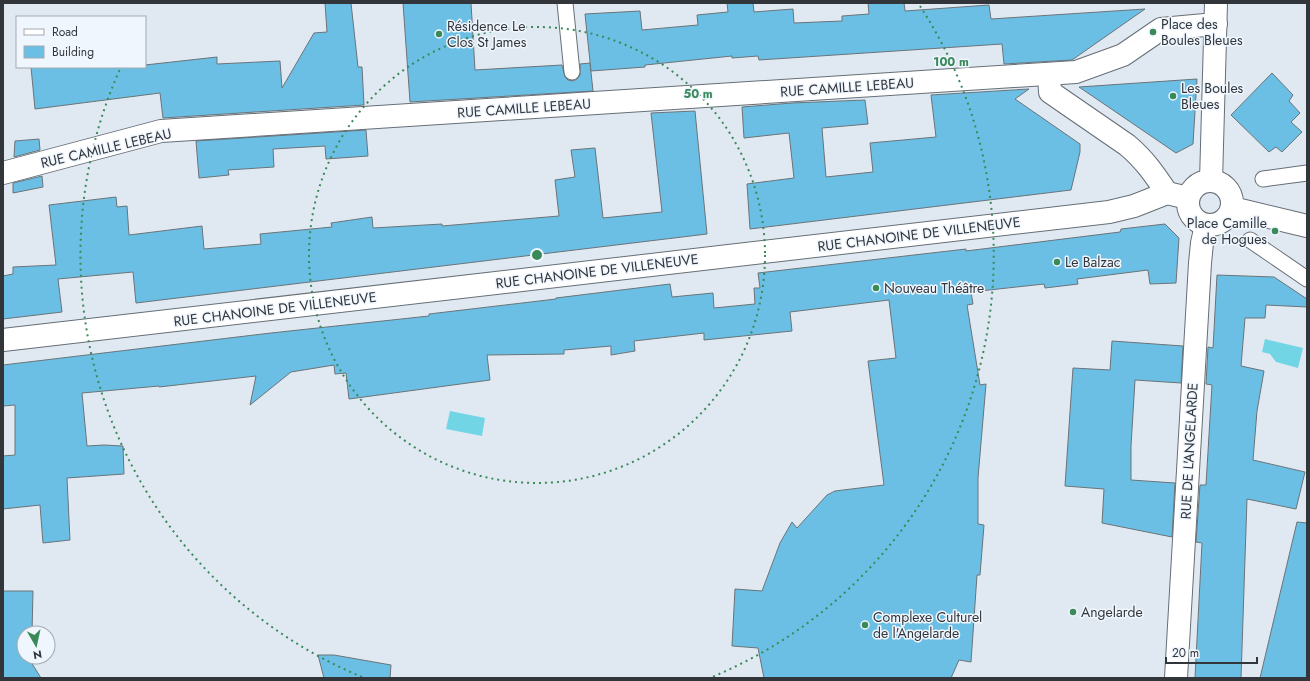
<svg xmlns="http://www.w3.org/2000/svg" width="1310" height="681" font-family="Jost,sans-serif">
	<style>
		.water { fill: #71d5e5 }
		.building { fill: #6cbfe4; stroke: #697479 }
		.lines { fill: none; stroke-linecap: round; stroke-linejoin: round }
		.service-casing { stroke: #666e76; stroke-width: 17 }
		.minor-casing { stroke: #666e76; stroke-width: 24 }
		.service { stroke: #fff; stroke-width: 15 }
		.minor { stroke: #fff; stroke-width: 22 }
		.ring { fill: none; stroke: #398959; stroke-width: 2; stroke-dasharray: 2 4 }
		.poi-dot { fill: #398959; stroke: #eff6fe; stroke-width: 1.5 }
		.labels { text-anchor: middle; stroke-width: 3; stroke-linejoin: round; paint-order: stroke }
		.poi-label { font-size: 14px; fill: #32363a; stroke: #eff6fe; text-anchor: start }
		.street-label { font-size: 14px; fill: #32363a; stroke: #eff6fe }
		.centre { fill: #398959; stroke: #eff6fe; stroke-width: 2 }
		.ring-label { font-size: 12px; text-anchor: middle; font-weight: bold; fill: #398959; stroke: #eff6fe; stroke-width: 3; stroke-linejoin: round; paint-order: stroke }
	</style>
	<rect width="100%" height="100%" fill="#e0e9f2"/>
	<g class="water">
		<path d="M1265,339L1303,348L1298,368L1276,362L1270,354L1262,352Z"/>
		<path d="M450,411L485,418L482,436L446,429Z"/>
	</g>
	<g class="building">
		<path d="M325,3H351L358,67H362L364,105L163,118L160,93L35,109L31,67H145V65L217,57V64L280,61L282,88L314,33L327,32Z"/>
		<path d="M403,3H471L475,70L562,65L565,77L568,80L573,81L577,79L580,75V64L590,63L593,91L410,102Z"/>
		<path d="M727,3H753L754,12L793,9L794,23L842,21V16L869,14L868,3H904L905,11L989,5L991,19L1145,9L1072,60L1004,64L1002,44L759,60L758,56L732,58V56L645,65V67L591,71L585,14L640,11L642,30L698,25L697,15L728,12Z"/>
		<path d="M1272,73L1293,95L1289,101L1300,113L1291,122L1302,132L1282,152L1276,147L1269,152L1231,115Z"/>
		<path d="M1197,79L1193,144L1176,153L1079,87Z"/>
		<path d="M1029,89L1015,99L1080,144V152L1071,190L750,229L747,184L794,178L789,133L744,138L742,107L792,103L865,100L868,124L822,128L826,177L873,172L870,143L936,137L931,95Z"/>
		<path d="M695,111L707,234L136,303L133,272L58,279L62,312L3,319V276L13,274V267L56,265L49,205L116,197L117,207L127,206L129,235L202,226L204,249L261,244L260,234L332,227L331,223L372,217L373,228L442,224V226L559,216L555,180L575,177L571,150L595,148L603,218L662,212L651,113Z"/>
		<path d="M366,130L368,156L326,159L325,146L273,149L274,167L228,170L229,175L199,178L196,141Z"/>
		<path d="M39,139L40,150L14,157L15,141Z"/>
		<path d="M42,176L43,187L13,193V183Z"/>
		<path d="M1165,224L1179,238L1176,283L1150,284L1148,270L1077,279L1078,284L1045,288L1044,284L971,292L973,304L967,305L980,385L986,384L978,478V524L984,525L980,575H977L971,662L959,660L951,678H764L758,648L732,646L735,589L762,591L780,543L792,522L797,528L827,495L835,491L884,485L868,361L896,358L889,300L790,312L792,331L704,340V333L634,341L635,351L611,355V346L564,350V354L487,355L490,380L349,399L346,373L335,374L334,365L291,372L250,405L256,376L159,387V386L82,393L87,446L104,445L123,446L124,474L67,478L70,540L43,543L40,505L3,509V456L15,455V405L3,406V365L271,333L429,316V314L556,299V298L670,284L672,297L713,293L714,308L755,304L754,288H760L758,273L966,249V251L1120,232L1121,229Z"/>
		<path d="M1217,275L1274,277L1307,299V307L1266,305L1265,318H1245L1241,366L1264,371L1257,411L1253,460L1305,472L1296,509L1247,499L1241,678H1195L1202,543L1196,542L1200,485H1206L1212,385L1206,384L1208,347L1213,348Z"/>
		<path d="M1112,341L1183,346L1181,383L1135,380L1131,446V480L1175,483L1172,537L1102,523L1104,489L1065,486L1073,368L1110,370Z"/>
		<path d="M1297,522L1307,523V678H1260Z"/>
		<path d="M3,591H33L32,633H24V657H31V662L41,678H3Z"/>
		<path d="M318,655H334L391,665L390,678H324Z"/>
	</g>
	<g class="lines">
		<g class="service-casing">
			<g id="service">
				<path d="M565,3L572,72"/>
				<path d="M1263,179L1307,173"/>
				<path d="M1250,240L1307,279"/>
			</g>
		</g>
		<g class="minor-casing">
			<g id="minor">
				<path d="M1049,74L1050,92L1127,145C1144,159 1155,175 1167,193"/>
				<path d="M3,173L161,131L1076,72L1123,55L1161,29L1216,24"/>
				<path d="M1211,181L1216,3"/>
				<circle cx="1210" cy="203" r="22"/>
				<path d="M1232,208L1307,226"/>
				<path d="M3,340L1109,212L1134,206L1167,193L1188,198"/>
				<path d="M1176,678L1200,263L1202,243L1206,225"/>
			</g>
		</g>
		<use href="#service" class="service"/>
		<use href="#minor" class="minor"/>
	</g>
	<g class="ring">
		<circle cx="537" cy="255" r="228"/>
		<path d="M362 677A457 457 0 0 1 120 69M920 6A457 457 0 0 1 712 677"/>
	</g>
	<g class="poi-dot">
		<circle cx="1153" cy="32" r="4"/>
		<circle cx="439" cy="34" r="4"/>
		<circle cx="1173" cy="96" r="4"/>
		<circle cx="1275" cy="231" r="4"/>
		<circle cx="1057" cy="262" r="4"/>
		<circle cx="876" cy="288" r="4"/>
		<circle cx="1073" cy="612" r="4"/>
		<circle cx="865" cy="625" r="4"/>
	</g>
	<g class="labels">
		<g class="poi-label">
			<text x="1161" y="29">Place des<tspan x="1161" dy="16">Boules Bleues</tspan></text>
			<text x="447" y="31">Résidence Le<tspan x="447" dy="16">Clos St James</tspan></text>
			<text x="1181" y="93">Les Boules<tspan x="1181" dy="16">Bleues</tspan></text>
			<text x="1267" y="228" text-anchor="end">Place Camille<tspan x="1267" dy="16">de Hogues</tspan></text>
			<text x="1065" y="267">Le Balzac</text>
			<text x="884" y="293">Nouveau Théâtre</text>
			<text x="1081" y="617">Angelarde</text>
			<text x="873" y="622">Complexe Culturel<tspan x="873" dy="16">de l'Angelarde</tspan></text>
		</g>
		<g class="street-label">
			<text transform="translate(847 87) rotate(-4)" y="5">RUE CAMILLE LEBEAU</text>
			<text transform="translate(524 108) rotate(-4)" y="5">RUE CAMILLE LEBEAU</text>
			<text transform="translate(106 148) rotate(-13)" y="5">RUE CAMILLE LEBEAU</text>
			<text transform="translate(919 234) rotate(-7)" y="5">RUE CHANOINE DE VILLENEUVE</text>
			<text transform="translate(597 271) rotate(-7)" y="5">RUE CHANOINE DE VILLENEUVE</text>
			<text transform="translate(275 309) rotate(-7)" y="5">RUE CHANOINE DE VILLENEUVE</text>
			<text transform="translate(1189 451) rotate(-87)" y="5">RUE DE L'ANGELARDE</text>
		</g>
	</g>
	<circle cx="537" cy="255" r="6" class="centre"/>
	<g class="ring-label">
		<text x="951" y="66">100 m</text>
		<text x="698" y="98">50 m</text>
	</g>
	<rect width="1310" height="681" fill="none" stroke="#32363a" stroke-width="8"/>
	<rect x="16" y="16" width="130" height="52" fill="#eff6fe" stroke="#a3a9b0"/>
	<rect x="24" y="29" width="20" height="6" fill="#ffffff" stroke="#a3a9b0"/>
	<text x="52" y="36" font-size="12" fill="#32363a">Road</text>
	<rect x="24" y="46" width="20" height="12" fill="#6cbfe4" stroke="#a3a9b0"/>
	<text x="52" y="56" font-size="12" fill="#32363a">Building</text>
	<g transform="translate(36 645) rotate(171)"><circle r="19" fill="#eff6fe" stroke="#a3a9b0"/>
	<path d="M0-3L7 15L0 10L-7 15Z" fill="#398959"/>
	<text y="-6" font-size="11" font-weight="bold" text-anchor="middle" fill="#32363a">N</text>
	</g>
	<path d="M1166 657v6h91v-6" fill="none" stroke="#32363a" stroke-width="2"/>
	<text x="1172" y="657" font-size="12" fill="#32363a" stroke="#eff6fe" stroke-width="3" paint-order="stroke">20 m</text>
</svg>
